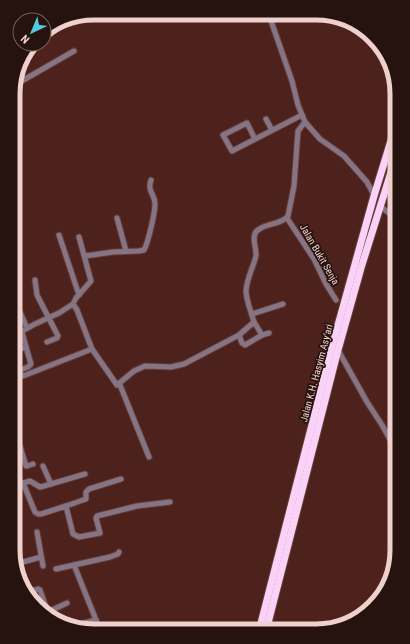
<svg xmlns="http://www.w3.org/2000/svg" width="410" height="644" font-family="'Roboto Condensed',sans-serif">
	<style>
		.lines { fill: none; stroke-linecap: round; stroke-linejoin: round }
		.minor-casing { stroke: #673d38; stroke-width: 7 }
		.highway-casing { stroke: #673d38; stroke-width: 9 }
		.minor { stroke: #857483; stroke-width: 5 }
		.highway { stroke: #fbd2f7; stroke-width: 7 }
		.labels { text-anchor: middle; stroke-width: 3.5; stroke-linejoin: round; paint-order: stroke }
		.street-label { font-size: 10px; fill: #eed0cc; stroke: #26120f }
		.rim { fill: none; stroke: #eed0cc; stroke-width: 5 }
	</style>
	<rect width="100%" height="100%" fill="#4d211c"/>
	<g class="lines">
		<g class="minor-casing">
			<g id="minor">
				<path d="M269,15L292,81L298,105L305,122L320,139L344,156L367,182L374,195"/>
				<path d="M15,79L17,81L20,82L74,51"/>
				<path d="M266,119L272,130"/>
				<path d="M255,139L247,123L223,135L232,151L302,115"/>
				<path d="M380,206L394,217L397,221"/>
				<path d="M117,218L126,251"/>
				<path d="M287,218L314,259L326,284L336,300"/>
				<path d="M59,235L79,295"/>
				<path d="M13,238L18,237"/>
				<path d="M85,256L113,252L139,251L144,250C148,243 155,213 155,204C155,194 147,192 151,180"/>
				<path d="M13,278L16,303L27,328"/>
				<path d="M35,280L37,295L58,336L57,338L47,342"/>
				<path d="M73,304L76,298L91,281L79,237"/>
				<path d="M252,314L283,304"/>
				<path d="M254,322L262,335"/>
				<path d="M239,335L242,343L245,345L262,335L269,333"/>
				<path d="M13,336L35,324L59,313L73,304L77,310L92,349L117,385L134,371L145,366L171,367L184,364L239,335L254,322C251,312 247,302 246,292C246,280 253,268 256,256C257,249 250,235 258,230C266,223 281,225 288,216L294,186L298,131L305,122"/>
				<path d="M338,350L367,402L382,425L397,452"/>
				<path d="M13,351L26,347L22,332"/>
				<path d="M19,371L23,376L92,349"/>
				<path d="M13,373L28,367L31,364L26,347"/>
				<path d="M120,385L149,457"/>
				<path d="M13,423L26,466H27L33,464"/>
				<path d="M43,466L51,484"/>
				<path d="M23,483L30,481L40,487L44,486L85,474"/>
				<path d="M13,486L23,483L35,512L38,514H41L66,506L73,534L79,537L100,533L96,518L97,516L137,506L170,502"/>
				<path d="M66,506L86,499V492L89,489L121,479"/>
				<path d="M37,532L43,566"/>
				<path d="M16,564L41,557"/>
				<path d="M74,565L96,620"/>
				<path d="M56,569L110,557L118,554L119,552"/>
				<path d="M28,592L38,589L40,590L49,616"/>
				<path d="M48,612L67,603"/>
				<path d="M73,626L96,620L100,630"/>
				<path d="M119,628L120,630"/>
				<path d="M205,631L207,628L260,627"/>
			</g>
		</g>
		<g class="highway-casing">
			<g id="highway">
				<path d="M259,631L333,343L374,196L397,121"/>
				<path d="M266,631L338,350L361,268L397,153"/>
			</g>
		</g>
		<use href="#minor" class="minor"/>
		<use href="#highway" class="highway"/>
	</g>
	<g class="labels">
		<g class="street-label">
			<text transform="translate(320 254) rotate(60)" y="4">Jalan Bukit Senja</text>
			<text transform="translate(316 373) rotate(-75)" y="4">Jalan K.H. Hasyim Asy'ari</text>
		</g>
	</g>
	<path d="M0 0H410V644H0ZM94 20H316A74 74 0 0 1 390 94V550A74 74 0 0 1 316 624H94A74 74 0 0 1 20 550V94A74 74 0 0 1 94 20Z" fill="#26120f" fill-rule="evenodd"/>
	<path class="rim" d="M94 20H316A74 74 0 0 1 390 94V550A74 74 0 0 1 316 624H94A74 74 0 0 1 20 550V94A74 74 0 0 1 94 20Z"/>
	<g transform="translate(32 32) rotate(224)"><circle r="19" fill="#26120f" stroke="#765e5b"/>
	<path d="M0-3L7 15L0 10L-7 15Z" fill="#54cadc"/>
	<text y="-6" font-size="11" font-weight="bold" text-anchor="middle" fill="#eed0cc">N</text>
	</g>
</svg>
